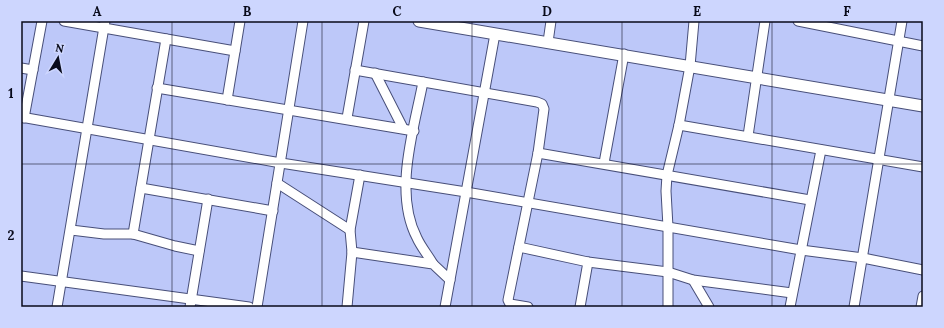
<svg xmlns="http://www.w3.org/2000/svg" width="944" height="328" font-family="Lora,serif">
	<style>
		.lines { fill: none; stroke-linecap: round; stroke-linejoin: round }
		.minor-casing { stroke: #484f79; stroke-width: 11 }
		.tertiary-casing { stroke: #484f79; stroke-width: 13 }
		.minor { stroke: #fff; stroke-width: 9 }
		.tertiary { stroke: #fff; stroke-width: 11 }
		.grid { fill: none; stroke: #080a1a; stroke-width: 1; stroke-opacity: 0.55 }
		.neatline { fill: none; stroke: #080a1a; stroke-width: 1.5 }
		.grid-label { font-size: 13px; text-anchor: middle; font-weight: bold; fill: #080a1a }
	</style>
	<rect width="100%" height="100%" fill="#bdc8f9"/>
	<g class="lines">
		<g class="minor-casing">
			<g id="minor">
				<path d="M64,21L235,51"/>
				<path d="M798,21L923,46"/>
				<path d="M548,42L551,21"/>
				<path d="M21,68L33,70"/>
				<path d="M355,70L537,102L542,104L544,109L538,153L508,300L510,304L528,307"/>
				<path d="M375,73L403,128"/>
				<path d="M423,82C414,129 393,192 417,238C421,247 428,255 433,264"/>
				<path d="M157,88L414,131"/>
				<path d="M227,100L240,21"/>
				<path d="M21,117L281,163L466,192L801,250L863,258L923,270"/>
				<path d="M24,118L42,21"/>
				<path d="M347,118L364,21"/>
				<path d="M679,125L923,167"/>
				<path d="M748,136L765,21"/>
				<path d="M538,153L810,200"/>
				<path d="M604,163L624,54"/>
				<path d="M277,183L350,230"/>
				<path d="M141,188L273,211"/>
				<path d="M71,230L104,234H133L175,246L199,251"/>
				<path d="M133,234L166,39"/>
				<path d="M519,247L588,262L668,272L693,280L792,293"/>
				<path d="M352,252L433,264L450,280"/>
				<path d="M21,276L249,307"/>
				<path d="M693,280L709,307"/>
				<path d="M57,307L105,21"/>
				<path d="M190,307L208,199"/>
				<path d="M257,307L303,21"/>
				<path d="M347,307L352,252L350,230L360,175"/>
				<path d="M445,307L495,34"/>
				<path d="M580,307L588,262"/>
				<path d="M668,307V227L666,191L667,175L679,125L690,66L694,21"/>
				<path d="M790,307L821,150"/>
				<path d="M854,307L902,21"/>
				<path d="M921,307L923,296"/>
			</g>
		</g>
		<g class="tertiary-casing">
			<path id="tertiary" d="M419,21L923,106"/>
		</g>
		<use href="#minor" class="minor"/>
		<use href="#tertiary" class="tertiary"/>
	</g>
	<path class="grid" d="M172,21V307M322,21V307M472,21V307M622,21V307M772,21V307M21,164H923"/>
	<rect width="944" height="328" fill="none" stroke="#cdd6fe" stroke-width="44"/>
	<g transform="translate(58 58) rotate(10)" stroke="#cdd6fe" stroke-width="3" paint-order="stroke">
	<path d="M0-3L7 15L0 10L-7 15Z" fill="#080a1a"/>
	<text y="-6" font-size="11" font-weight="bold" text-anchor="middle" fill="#080a1a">N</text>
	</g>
	<rect x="22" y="22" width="900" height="284" class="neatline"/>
	<g class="grid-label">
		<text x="97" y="16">A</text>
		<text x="247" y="16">B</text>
		<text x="397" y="16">C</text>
		<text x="547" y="16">D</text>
		<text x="697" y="16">E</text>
		<text x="847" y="16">F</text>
		<text x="11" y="98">1</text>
		<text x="11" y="240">2</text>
	</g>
</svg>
